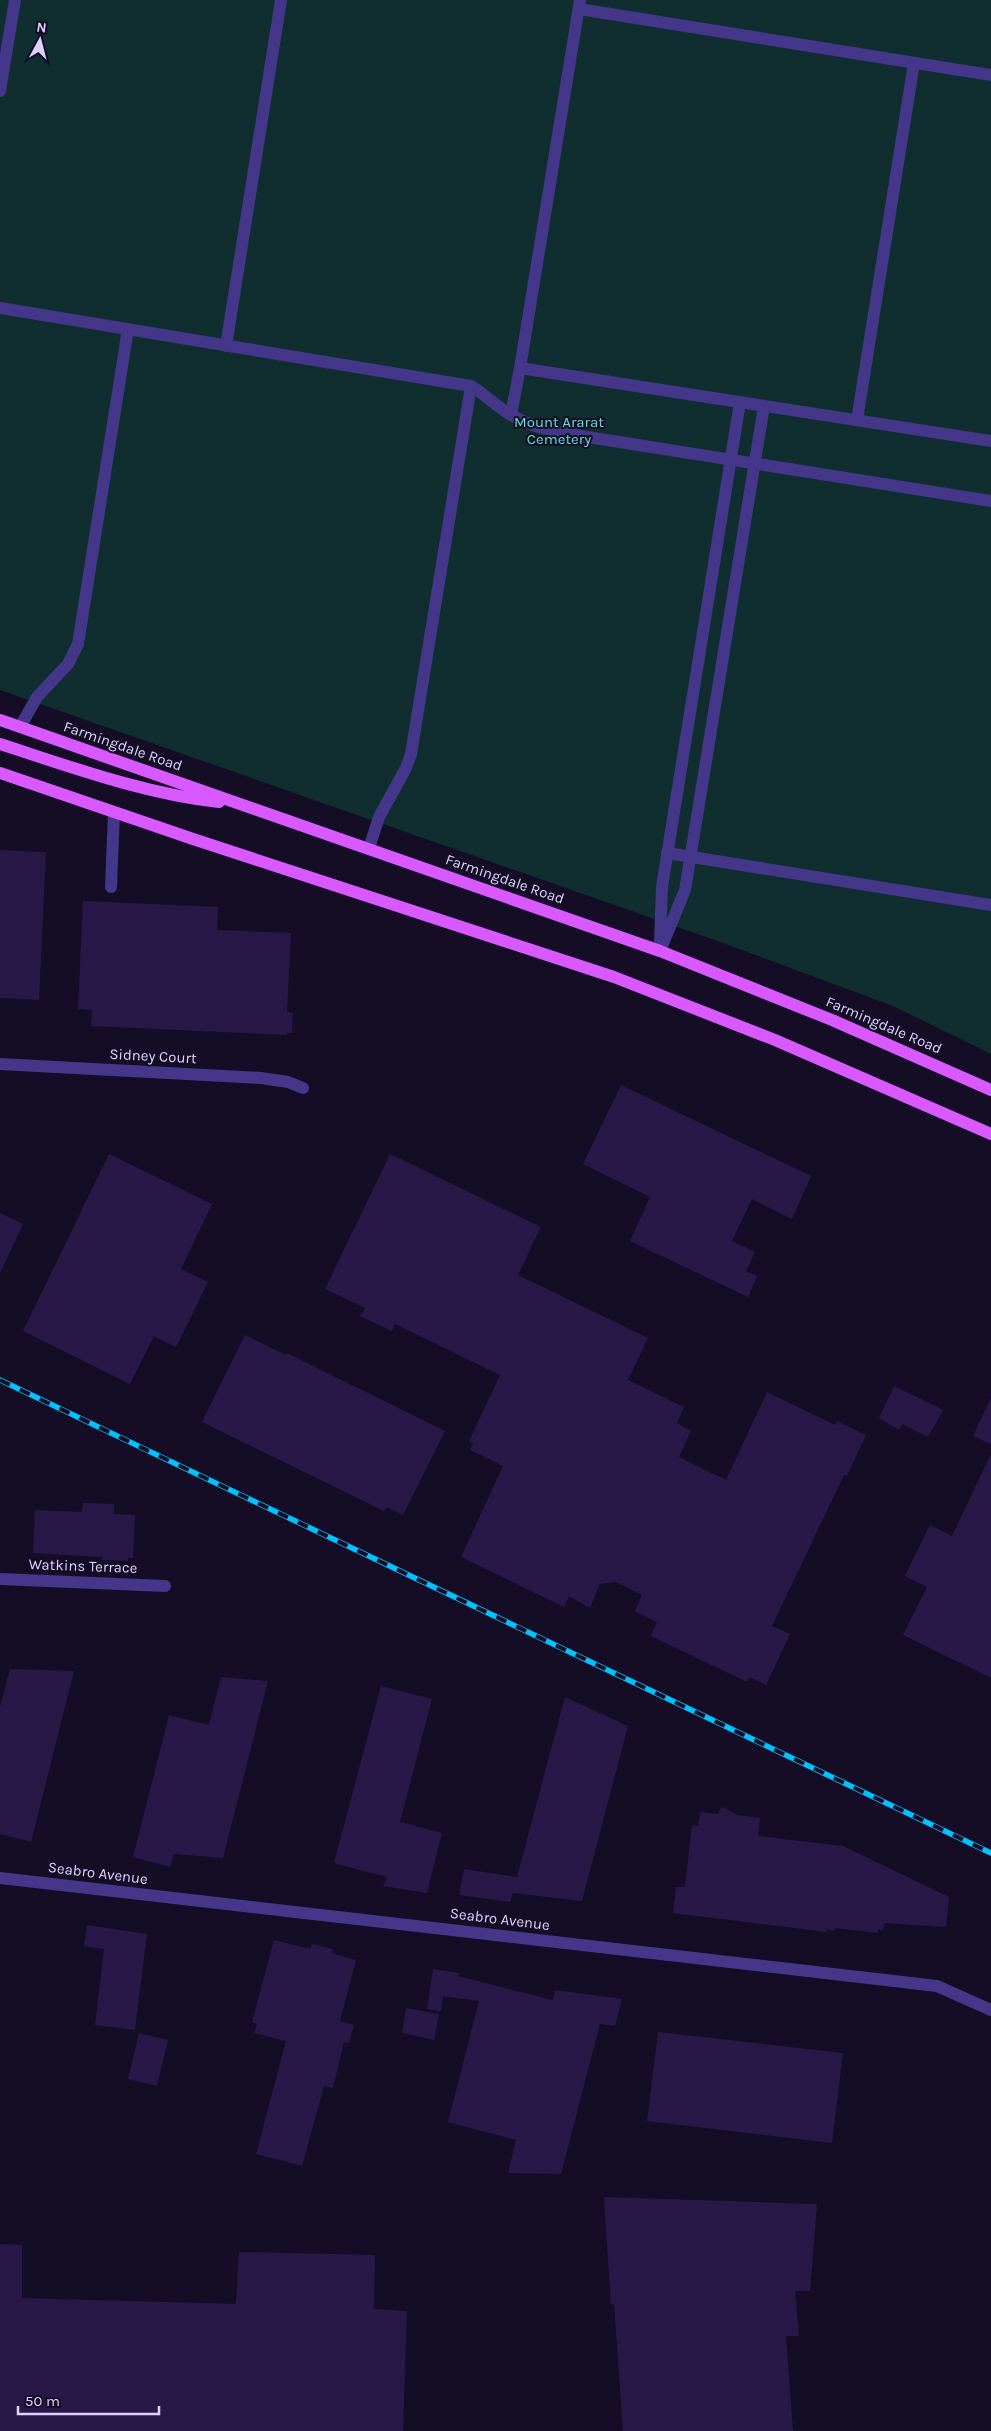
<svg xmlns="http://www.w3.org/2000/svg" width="991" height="2431" font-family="Karla,sans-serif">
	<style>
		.green { fill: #102d30 }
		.building { fill: #281848 }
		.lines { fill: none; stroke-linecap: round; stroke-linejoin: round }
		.minor { stroke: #443688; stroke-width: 12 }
		.major { stroke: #d759ff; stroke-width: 12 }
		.rail-casing { stroke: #00c2fd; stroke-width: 5.5 }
		.rail { stroke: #150d26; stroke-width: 4; stroke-dasharray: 11; stroke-linecap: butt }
		.labels { text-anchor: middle; stroke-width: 4; stroke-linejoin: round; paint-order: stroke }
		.park-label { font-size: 15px; fill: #57e6d5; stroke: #150d26 }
		.street-label { font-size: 15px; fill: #ddd2ff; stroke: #150d26 }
	</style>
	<rect width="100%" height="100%" fill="#150d26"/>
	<path class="green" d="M0,0H991V1054L893,1006L723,943L0,690Z"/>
	<g class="building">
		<path d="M0,850L46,852L39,1000L0,998Z"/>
		<path d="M83,901L218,907L217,930L291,933L287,1012L293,1013L292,1033H287V1035L91,1026L92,1010L78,1009Z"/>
		<path d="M621,1085L811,1176L792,1219L752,1199L732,1241L755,1252L746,1271L757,1276L748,1297L630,1241L650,1197L583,1164Z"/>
		<path d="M109,1154L212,1204L181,1269L208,1282L176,1347L154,1336L130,1384L23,1331Z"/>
		<path d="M390,1154L541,1227L518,1275L648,1338L628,1380L684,1407L677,1423L691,1431L679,1457L726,1480L767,1392L835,1425L837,1421L866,1435L847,1476L844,1475L772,1626L790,1634L766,1685L749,1677L747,1682L651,1636L657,1622L635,1611L642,1595L616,1582L600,1584L590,1608L569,1596L564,1607L461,1557L503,1466L470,1450L473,1443L469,1441L500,1375L395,1324L392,1331L360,1316L365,1308L325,1289Z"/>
		<path d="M0,1213L23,1224L0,1273Z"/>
		<path d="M245,1335L286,1355L287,1353L445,1431L403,1515L387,1507L384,1511L202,1422Z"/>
		<path d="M894,1386L943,1410L928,1437L902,1424L899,1430L879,1418Z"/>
		<path d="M991,1398V1444L973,1436Z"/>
		<path d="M991,1454V1678L903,1635L927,1587L905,1576L930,1525L952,1536Z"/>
		<path d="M83,1503L114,1504V1514L135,1515L133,1558H128V1561L102,1560V1557L33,1553L35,1510L82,1512Z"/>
		<path d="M10,1669L74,1671L31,1842L0,1834V1707Z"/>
		<path d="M221,1677L268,1681L223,1858L174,1854L170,1867L133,1857L169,1715L209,1725Z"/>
		<path d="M381,1686L432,1699L400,1822L442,1833L427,1893L383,1886L387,1877L334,1863Z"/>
		<path d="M565,1697L628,1726L582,1901L513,1893L510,1902L459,1895L464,1869L517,1877Z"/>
		<path d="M722,1807L738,1815L760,1818L758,1836L843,1846L949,1897L946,1927L884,1923L883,1930L878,1929V1933L835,1928L834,1931L827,1929L826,1932L673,1913L676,1887H685L692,1825L698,1826L700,1812L717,1814Z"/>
		<path d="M87,1925L147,1934L135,2030L95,2025L104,1949L84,1946Z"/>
		<path d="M274,1940L310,1949L312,1944L333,1949L332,1953L356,1960L340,2021L354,2025L349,2043L344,2042L333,2088L324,2086L302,2166L256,2154L286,2041L254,2033L257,2024L252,2022Z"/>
		<path d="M433,1969L459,1973L458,1976L553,2000L555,1990L622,1999L615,2026L600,2024L561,2174L508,2173L516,2140L448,2122L479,2001L443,1996L441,2011L427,2009Z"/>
		<path d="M406,2008L439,2014L434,2040L402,2033Z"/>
		<path d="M658,2032L843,2053L832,2143L647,2121Z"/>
		<path d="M139,2033L168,2040L157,2086L128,2079Z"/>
		<path d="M604,2197L817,2204L810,2291H795L799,2336H786L793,2431H623L614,2304L611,2305Z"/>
		<path d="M0,2244L22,2245V2298L236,2304L239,2252L375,2255L374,2309L407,2311L403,2431H0Z"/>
	</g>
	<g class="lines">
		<g class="minor">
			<path d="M579,9L991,75"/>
			<path d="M0,91L15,0"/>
			<path d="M0,308L471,386C486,395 498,408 513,416C530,426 549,430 569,434L991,501"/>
			<path d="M226,346L281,0"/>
			<path d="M520,368L991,441"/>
			<path d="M511,415L520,368L580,0"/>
			<path d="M857,420L914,63"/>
			<path d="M20,727L37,697L68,664L78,644L128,329"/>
			<path d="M369,848L379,817L406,768L411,754L471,386"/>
			<path d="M667,853L991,905"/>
			<path d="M111,887L114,812"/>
			<path d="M660,941L662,887L740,402"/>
			<path d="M660,951L685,890L764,406"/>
			<path d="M0,1064L261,1078L288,1082L303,1088"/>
			<path d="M0,1579L165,1586"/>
			<path d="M0,1878L937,1986L991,2010"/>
		</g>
		<g class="major">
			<path d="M0,720L660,951L832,1020L991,1090"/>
			<path d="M0,744C71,767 145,794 219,802"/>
			<path d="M0,773L193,839L614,977L775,1040L991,1134"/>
		</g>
		<g class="rail-casing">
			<path id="rail" d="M0,1380L991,1853"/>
		</g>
		<use href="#rail" class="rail"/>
	</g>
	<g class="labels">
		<g class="park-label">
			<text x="559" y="427">Mount Ararat<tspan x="559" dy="17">Cemetery</tspan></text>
		</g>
		<g class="street-label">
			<text transform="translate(123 746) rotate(19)" y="5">Farmingdale Road</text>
			<text transform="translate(505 879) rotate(19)" y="5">Farmingdale Road</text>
			<text transform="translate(884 1025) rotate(23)" y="5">Farmingdale Road</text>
			<text transform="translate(153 1056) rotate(3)" y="5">Sidney Court</text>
			<text transform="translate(83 1566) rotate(2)" y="5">Watkins Terrace</text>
			<text transform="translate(98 1873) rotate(7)" y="5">Seabro Avenue</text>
			<text transform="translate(500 1919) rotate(7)" y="5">Seabro Avenue</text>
		</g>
	</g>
	<g transform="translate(40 40) rotate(7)" stroke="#150d26" stroke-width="4" paint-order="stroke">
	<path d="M0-4L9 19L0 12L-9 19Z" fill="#ddd2ff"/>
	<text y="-8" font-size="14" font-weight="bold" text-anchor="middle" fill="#ddd2ff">N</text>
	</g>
	<path d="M18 2406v8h141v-8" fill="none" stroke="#ddd2ff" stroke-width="2.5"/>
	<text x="25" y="2406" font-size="15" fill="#ddd2ff" stroke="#150d26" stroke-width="4" paint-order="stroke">50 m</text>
</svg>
